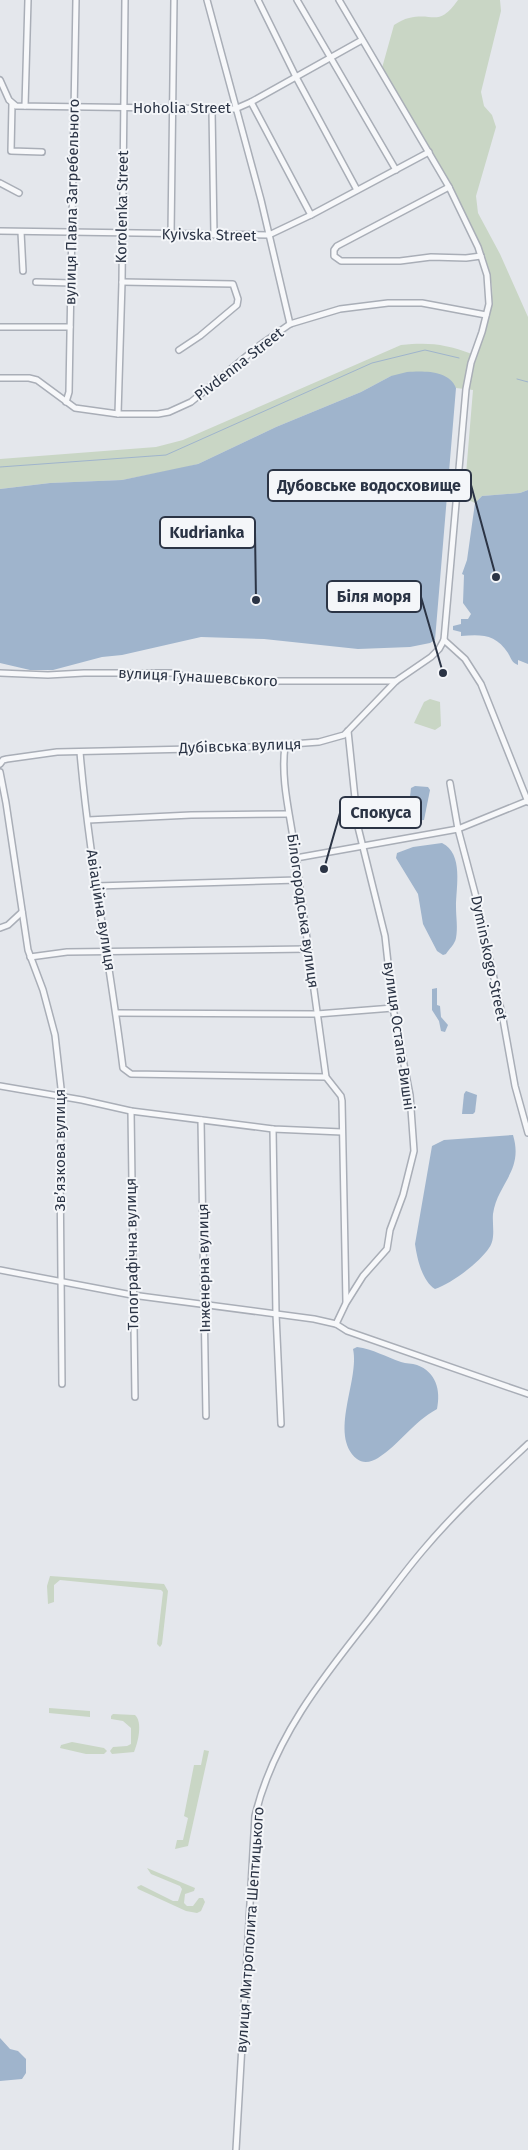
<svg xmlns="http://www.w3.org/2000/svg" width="528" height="2150" font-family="'Fira Sans',sans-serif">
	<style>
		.green { fill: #c9d6c5 }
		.water { fill: #9fb4cc }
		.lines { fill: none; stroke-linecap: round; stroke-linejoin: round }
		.stream { stroke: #9fb4cc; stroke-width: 1 }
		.minor-casing { stroke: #a9aeb7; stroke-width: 8 }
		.minor { stroke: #f7f8fa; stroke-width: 5 }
		.labels { text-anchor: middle; stroke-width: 4; stroke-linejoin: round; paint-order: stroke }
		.street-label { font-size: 15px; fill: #2b3445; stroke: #f4f6f9 }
		.leader { fill: none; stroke: #2b3445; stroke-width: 2 }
		.callout-dot { fill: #2b3445; stroke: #f4f6f9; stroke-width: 2 }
		.callout { fill: #f4f6f9; stroke: #2b3445; stroke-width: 2 }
		.callout-label { font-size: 16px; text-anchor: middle; font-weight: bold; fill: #2b3445 }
	</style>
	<rect width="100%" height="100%" fill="#e4e7ec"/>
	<g class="green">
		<path d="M458,0H500L501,11L481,92L484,106L492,115L496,127L476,196L478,213L500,254L528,317V490L520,493L482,496L475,503L464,498L473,390L456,388L449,379L391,376L361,392L276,427L198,464L183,468L122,480L50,483L0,489V459L156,447L183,440L401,345C429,342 445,344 472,354L471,361C482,338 494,314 492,288C490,264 478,242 468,220C443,168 411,118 382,68L394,25C399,22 404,19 409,18C434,12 438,28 458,0Z"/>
		<path d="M430,699L440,702L441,726L435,730L414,723L424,702Z"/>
		<path d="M50,1576L164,1584L168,1591L162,1644L160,1647L157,1644L163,1592L161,1590L60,1580L54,1585V1602L48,1604L47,1586Z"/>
		<path d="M49,1708L90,1711V1717L49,1713Z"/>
		<path d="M113,1714L135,1715C143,1722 138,1743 134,1752L112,1754L110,1751L113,1747L127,1746L131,1744V1728L123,1721L111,1719V1716Z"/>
		<path d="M72,1742L104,1748L107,1751L104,1754H86L60,1748L61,1745Z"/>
		<path d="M204,1750L209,1751L188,1846L175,1849L177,1840H183L188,1818L184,1816L194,1765H201Z"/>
		<path d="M147,1868L195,1888L194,1891L185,1894L184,1903L187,1906H193L199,1898H203L205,1902L201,1911L197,1913L186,1911L138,1889L137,1887L141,1885L173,1901H178L182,1889L180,1886L151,1874Z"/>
	</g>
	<g class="water">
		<path d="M407,372C423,371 449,370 456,388L435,640L430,643L410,647L358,649L264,639L201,637L122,655L102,657L53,670H30L0,663V489L50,483L122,480L198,464L276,427L361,392L391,376Z"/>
		<path d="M528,490V664L518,660V665C512,663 511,658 508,653C496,634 481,634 461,636V632L453,630V626L461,624V619H468L471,614L463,603L464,575L462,574L467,560L475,503L482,496L520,493Z"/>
		<path d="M415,786L428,787L430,790L424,820L411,821L408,814L411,788Z"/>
		<path d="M442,843C464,854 456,887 456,907C456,917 458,928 456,938C455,944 449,949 446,954L443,955L437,951L423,924L418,894L396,858L397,853L413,847Z"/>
		<path d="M437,988V1005L440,1006L441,1017L448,1025L445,1032L441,1031L439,1021L432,1010V989Z"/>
		<path d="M466,1091L477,1095L475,1112L473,1114H462L464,1094Z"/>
		<path d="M513,1135C524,1171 497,1184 493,1214C492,1225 496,1238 489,1248C480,1262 451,1284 435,1289C422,1281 417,1258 415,1244L432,1146L444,1140Z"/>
		<path d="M357,1347C373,1349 386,1357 401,1362C406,1364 412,1363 417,1365C436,1372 441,1390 437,1409C412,1423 400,1444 378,1458C372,1462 363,1464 357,1459C328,1435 360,1380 353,1349Z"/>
		<path d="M0,2038L10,2049L18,2051L26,2059V2073L22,2079L0,2081Z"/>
	</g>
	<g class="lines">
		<g class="stream">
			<path d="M517,379L528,382"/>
			<path d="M0,467L166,455L372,363L425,350L459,358"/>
		</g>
		<g class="minor-casing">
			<g id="minor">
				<path d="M207,0L261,200L290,324"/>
				<path d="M258,0L296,77L357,190"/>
				<path d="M297,0L396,170"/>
				<path d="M0,80L9,100L16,106L235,109L251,102L362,40"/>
				<path d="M251,102L311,215"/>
				<path d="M12,104L11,151L42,152"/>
				<path d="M25,106L28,0"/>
				<path d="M212,110L214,235"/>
				<path d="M0,183L19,193"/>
				<path d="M449,187L337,246L334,250V256L341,261H400L431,257L466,258L481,256"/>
				<path d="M0,231L269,235L311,215L429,152"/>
				<path d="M21,232L23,271"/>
				<path d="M171,234L174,0"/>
				<path d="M36,282L72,283"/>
				<path d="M122,282L233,284L238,299L237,305L200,336L179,350"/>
				<path d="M0,327H70"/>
				<path d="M0,378H29L37,380L75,408L118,414H158L169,412L191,402L260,345L290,324L340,309L388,303H422L486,315"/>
				<path d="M66,402L69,392L76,0"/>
				<path d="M118,414L122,282L125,0"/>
				<path d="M444,640L465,659L481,684L528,802"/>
				<path d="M0,673L48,675L84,673H173L194,679L236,681H396"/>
				<path d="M285,746C280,783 292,821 296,859C306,931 316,1004 326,1077L341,1096L342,1101L346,1302"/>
				<path d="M80,752C89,858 110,963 123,1068L131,1074L326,1077"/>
				<path d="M0,764L3,760L7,759L57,752L237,748L319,742L344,735L396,681L431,657L439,649L444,640L466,389L471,363L482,332L489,304L487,275L478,247L449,187L339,0"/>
				<path d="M0,772L6,803L28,950L43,990L55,1035L62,1097L60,1166L62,1384"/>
				<path d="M450,783L458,829L476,897L503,1019L515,1086L528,1133"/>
				<path d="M88,820L191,815L288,814"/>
				<path d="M296,858L458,829L527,801"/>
				<path d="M96,886L298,880"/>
				<path d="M0,928L8,925L22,912"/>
				<path d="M30,957L67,952L308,949"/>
				<path d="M117,1013L317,1014L393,1008"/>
				<path d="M0,1086L82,1100L131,1111L273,1129L342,1132"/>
				<path d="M131,1111L135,1397"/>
				<path d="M201,1120L206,1416"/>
				<path d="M273,1129L276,1314L281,1424"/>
				<path d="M0,1270L132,1295L314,1319L336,1324L347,1331L528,1394"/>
				<path d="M336,1324L346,1303L363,1276L387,1249L390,1230L403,1195L414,1151L410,1095L393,1008L385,936L358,827L348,731"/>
				<path d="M236,2150L255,1816C273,1740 322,1678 370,1618C388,1595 405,1571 424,1549C456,1511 492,1478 528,1444"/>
			</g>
		</g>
		<use href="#minor" class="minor"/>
	</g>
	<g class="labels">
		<g class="street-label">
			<text x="182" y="113">Hoholia Street</text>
			<text transform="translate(72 202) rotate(-89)" y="5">вулиця Павла Загребельного</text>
			<text transform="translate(122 207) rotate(-89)" y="5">Korolenka Street</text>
			<text transform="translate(209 235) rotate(1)" y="5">Kyivska Street</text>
			<text transform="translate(239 364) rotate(-38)" y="5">Pivdenna Street</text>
			<text transform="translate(198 677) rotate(3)" y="5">вулиця Гунашевського</text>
			<text transform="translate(240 746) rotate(-2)" y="5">Дубівська вулиця</text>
			<text transform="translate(101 910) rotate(81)" y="5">Авіаційна вулиця</text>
			<text transform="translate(303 911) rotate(82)" y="5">Білогородська вулиця</text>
			<text transform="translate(489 958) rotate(78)" y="5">Dyminskogo Street</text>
			<text transform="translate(399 1036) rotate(82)" y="5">вулиця Остапа Вишні</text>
			<text transform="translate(60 1150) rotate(-90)" y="5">Звʼязкова вулиця</text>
			<text transform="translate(132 1254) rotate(-91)" y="5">Топографічна вулиця</text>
			<text transform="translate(204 1268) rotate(-91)" y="5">Інженерна вулиця</text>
			<text transform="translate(250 1930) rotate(-86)" y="5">вулиця Митрополита Шептицького</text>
		</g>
	</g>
	<path class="leader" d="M496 577L471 485M256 600L255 532M443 673L421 597M324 869L340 813"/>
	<g class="callout-dot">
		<circle cx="496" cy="577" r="5"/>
		<circle cx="256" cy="600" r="5"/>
		<circle cx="443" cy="673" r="5"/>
		<circle cx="324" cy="869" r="5"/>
	</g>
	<g class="callout">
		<rect x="268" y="470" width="203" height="31" rx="5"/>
		<rect x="160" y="517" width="95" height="31" rx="5"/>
		<rect x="327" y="581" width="94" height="31" rx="5"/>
		<rect x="340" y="797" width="81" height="31" rx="5"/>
	</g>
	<g class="callout-label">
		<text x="369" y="491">Дубовське водосховище</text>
		<text x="207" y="538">Kudrianka</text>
		<text x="374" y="602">Біля моря</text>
		<text x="381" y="818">Спокуса</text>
	</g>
</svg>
